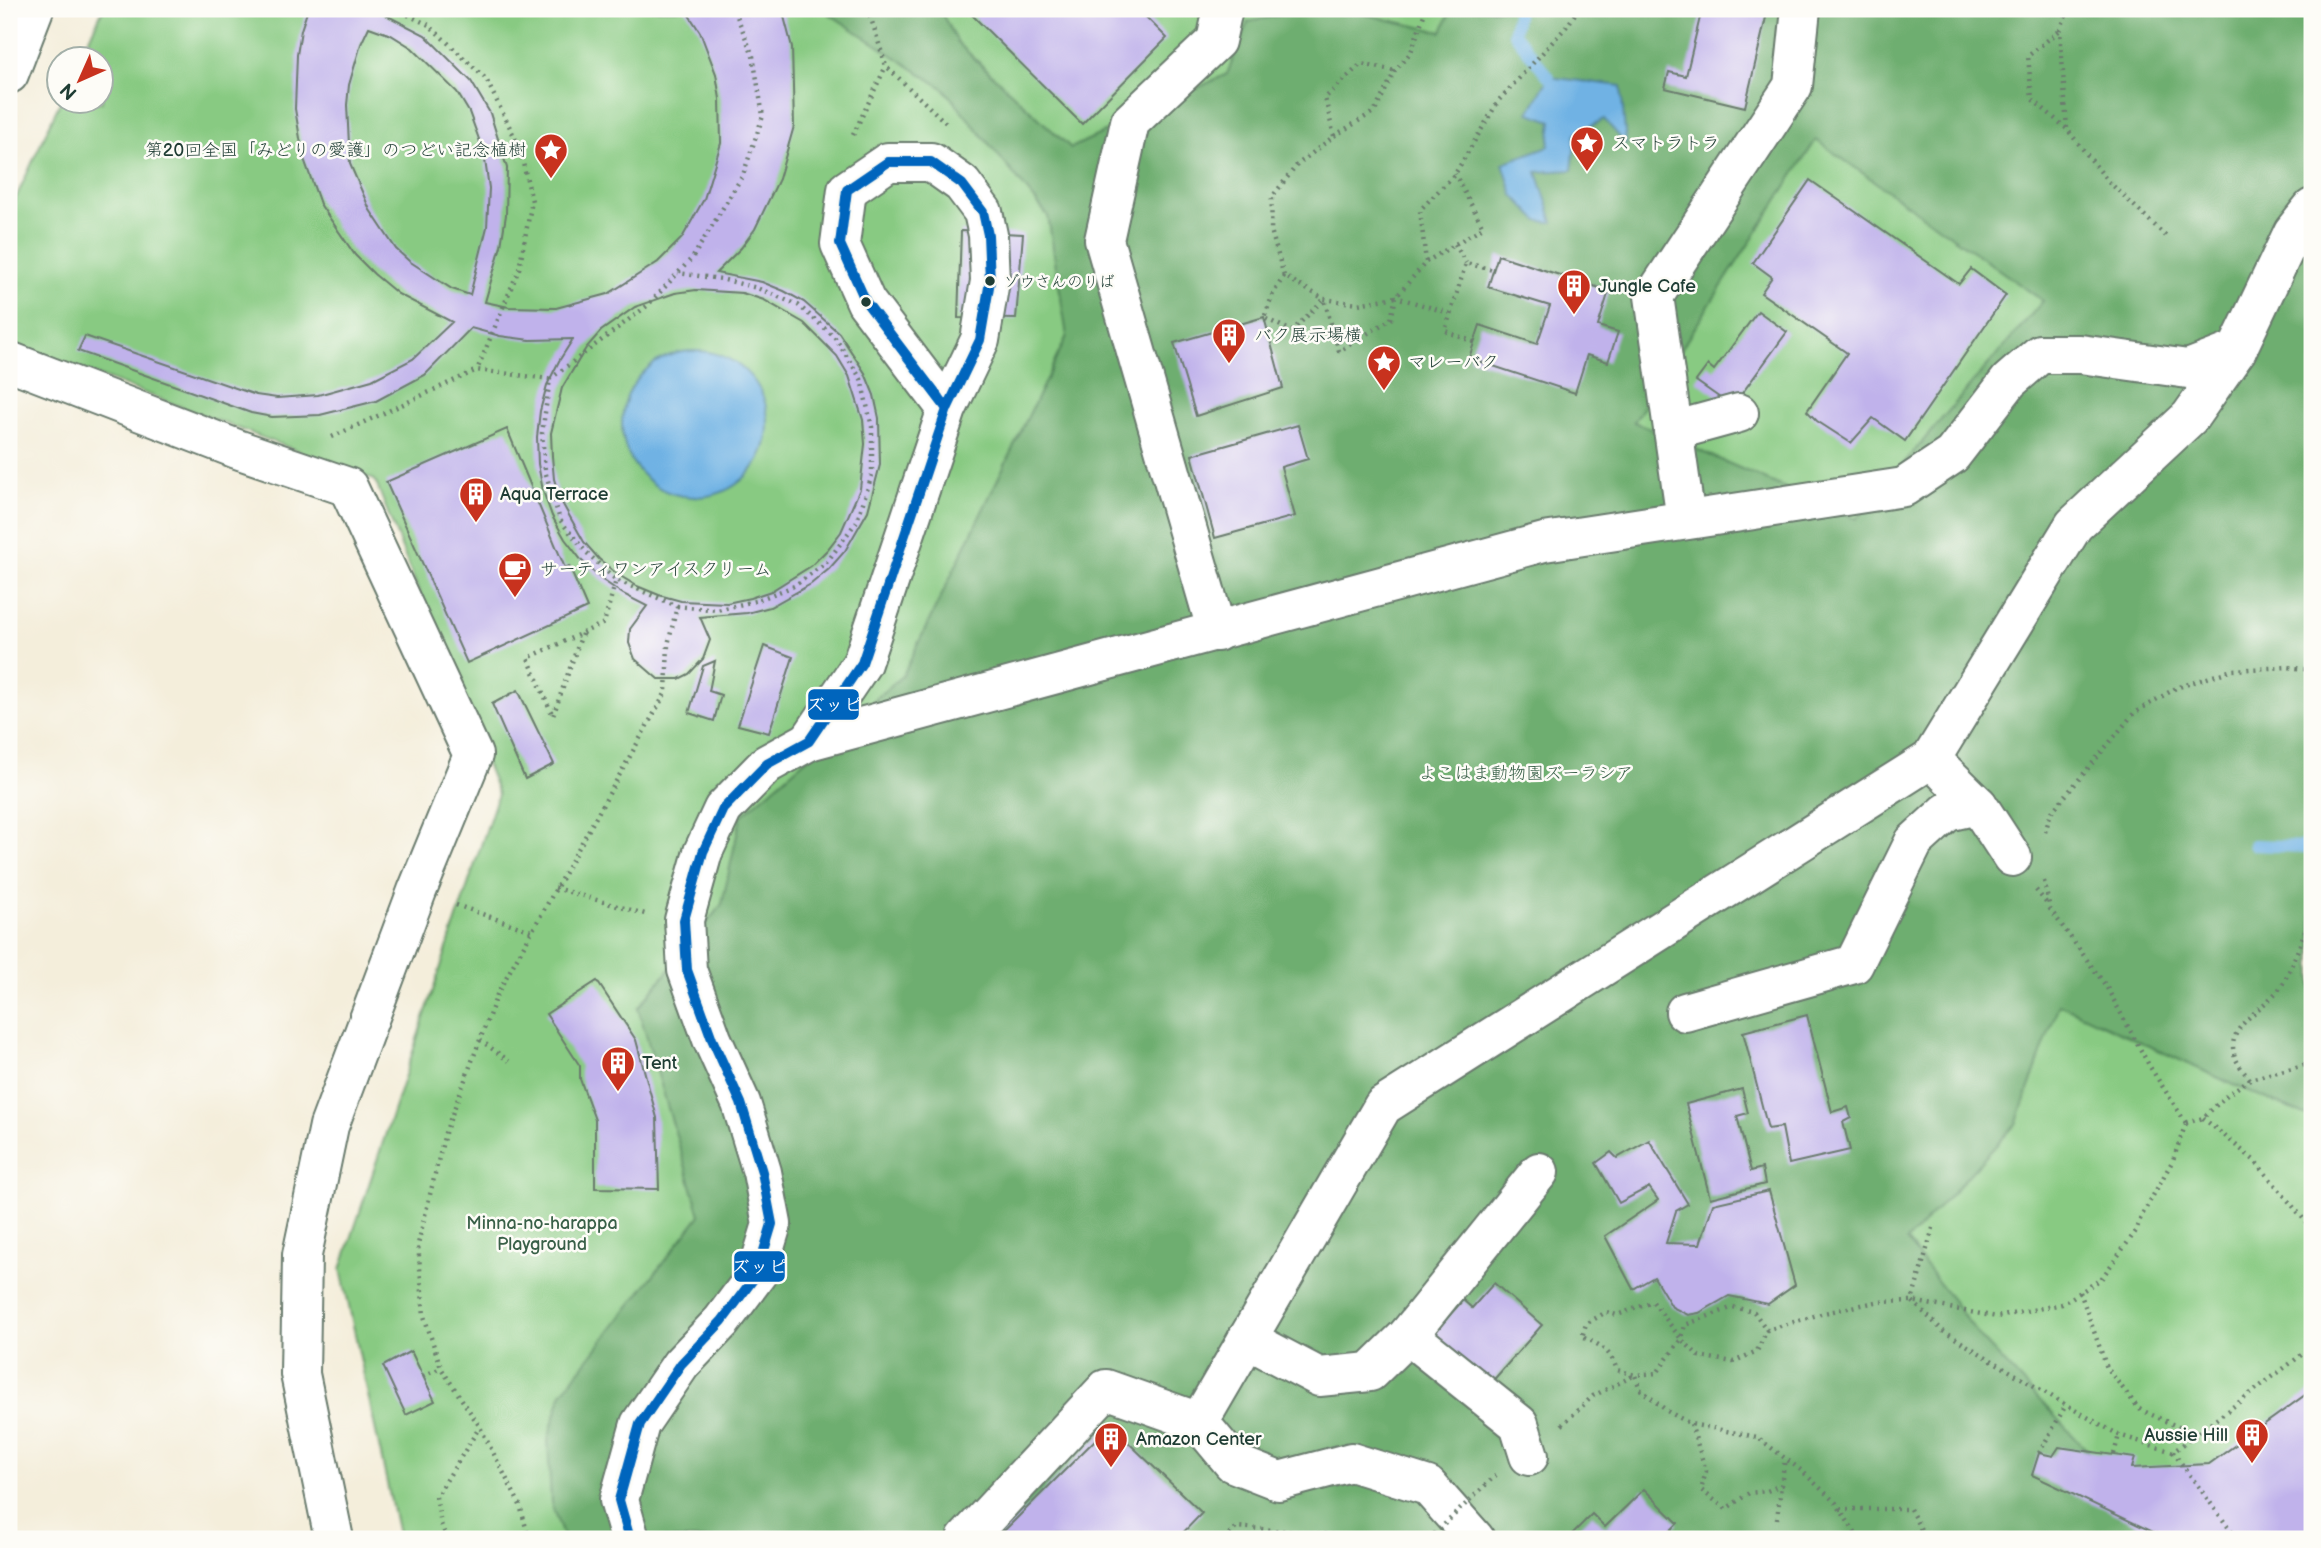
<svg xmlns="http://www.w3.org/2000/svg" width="2321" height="1548" font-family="'Balsamiq Sans','Klee One',sans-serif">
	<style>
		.green { fill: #88ca82; stroke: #54845b; stroke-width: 2 }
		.forest { fill: #6eae70; stroke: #467652; stroke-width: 2; fill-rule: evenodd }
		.water { fill: #6fb2e4; stroke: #47788c; stroke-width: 2 }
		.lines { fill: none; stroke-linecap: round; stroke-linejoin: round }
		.stream { stroke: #6fb2e4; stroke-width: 12 }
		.building { fill: #c0b2eb; fill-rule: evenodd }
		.minor-casing { stroke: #6a7b6e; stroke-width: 42 }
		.path { stroke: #6a7b6e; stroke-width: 4.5; stroke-dasharray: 2 5; stroke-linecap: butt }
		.minor { stroke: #fff; stroke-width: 38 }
		.path-bridge { stroke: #6a7b6e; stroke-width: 4.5; stroke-dasharray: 2 5; stroke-linecap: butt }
		.bus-1-casing { stroke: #fdfcf7; stroke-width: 16 }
		.bus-1 { stroke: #0065bd; stroke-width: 10 }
		.bus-dot { fill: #1f3d34; stroke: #fdfcf7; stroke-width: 2.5 }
		.labels { text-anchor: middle; stroke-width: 5; stroke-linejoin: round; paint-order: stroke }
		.bus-label { font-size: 16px; fill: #1f3d34; stroke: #fdfcf7; text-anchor: start }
		.poi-label { font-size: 18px; fill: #1f3d34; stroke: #fdfcf7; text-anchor: start }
		.park-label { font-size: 18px; fill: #396048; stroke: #fdfcf7 }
		.line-badge { stroke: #fdfcf7; stroke-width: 2.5 }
		.badge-label { font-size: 19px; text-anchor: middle; font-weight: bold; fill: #fff }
	</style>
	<rect width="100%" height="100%" fill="#fdfcf7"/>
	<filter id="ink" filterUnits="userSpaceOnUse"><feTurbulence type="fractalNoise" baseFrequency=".0143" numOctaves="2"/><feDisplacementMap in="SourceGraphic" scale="14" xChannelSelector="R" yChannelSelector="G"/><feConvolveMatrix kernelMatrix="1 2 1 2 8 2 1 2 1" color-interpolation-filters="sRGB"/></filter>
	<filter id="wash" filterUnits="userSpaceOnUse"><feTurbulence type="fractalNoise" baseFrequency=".00686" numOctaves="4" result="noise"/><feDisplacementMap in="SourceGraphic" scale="28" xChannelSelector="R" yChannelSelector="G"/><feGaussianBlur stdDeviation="1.57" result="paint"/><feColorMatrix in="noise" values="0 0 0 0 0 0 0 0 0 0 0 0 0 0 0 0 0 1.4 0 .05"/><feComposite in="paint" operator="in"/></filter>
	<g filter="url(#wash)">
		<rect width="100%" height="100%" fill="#f4eedb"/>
		<path class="green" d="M103,9H2312V1539H399L341,1269L498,794L375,480L9,342V213L60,102H102V60L79,59Z"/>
		<path class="forest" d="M822,9H939L959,44L1071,148L1227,74L1248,22L1308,9H1341L1442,32L1451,9H2312V1118L2234,1085L2059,1004L2016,1124L1907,1241L1981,1338L2171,1539H564L551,1503L548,1439L562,1393L700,1215L638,1008L722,904L741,816L903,675L1067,336L1048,216L944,89ZM1816,140L2043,301L1856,519L1634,422Z"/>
		<g class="water">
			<path d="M1549,77L1621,86L1626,144L1604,119L1576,134L1572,170L1537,172L1553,222L1538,221L1513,195L1503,163L1549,146L1552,121L1529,113Z"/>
			<circle cx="695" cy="424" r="73"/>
		</g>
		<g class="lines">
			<g class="stream">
				<path d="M1518,9L1514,33L1549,77"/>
				<path d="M2254,845L2304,847L2312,844"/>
			</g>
		</g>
		<g id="blocks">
			<g class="building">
				<path d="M308,9H379L378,11L425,35L471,81L490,113L507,168L506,215L501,246L485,302L509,307L556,308L608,294L658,262L682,238L704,199L721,143L720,99L716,74L700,32L685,9H782L792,47L794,126L779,179L755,229L741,248L716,273L762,282L784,291L804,302L839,333L865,373L874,395L879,418L880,465L868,511L845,551L829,569L811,584L770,607L747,613L700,617L710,640L703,659L689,674L679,679H658L635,659L629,643L630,629L647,606L623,594L601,579L582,561L565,539L552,516L543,491L538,464L537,437L540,411L547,385L559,361L573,339L530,340L500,336L471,328L425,375L376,401L320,415L272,417L251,413L78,351L85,336L256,395L277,398L318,395L372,380L413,359L452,322L398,294L374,274L355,255L320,204L303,156L295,109L297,55L301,30ZM369,27L391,35L412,48L457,92L469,112L484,153L489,188L487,227L470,295L452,289L409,261L396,249L370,210L350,164L347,105L349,85L361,44ZM696,290L742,293L764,300L804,323L837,356L849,376L863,420L865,444L860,489L841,532L827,550L811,566L771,591L750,598L727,603L681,601L659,595L637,586L617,574L599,559L584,542L561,501L554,479L552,456L551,433L562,388L586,348L601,331L635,307L675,293Z"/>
				<path d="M966,9H1138L1167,38L1082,124Z"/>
				<path d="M1702,9H1768L1745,107L1665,88L1669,72L1686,76Z"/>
				<path d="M1810,180L1959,284L1971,269L2006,295L1905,441L1873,418L1851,443L1817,421L1807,411L1847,353L1761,293L1772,277L1753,263Z"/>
				<path d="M961,231L1023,234L1016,319L958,318Z"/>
				<path d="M1498,255L1609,291L1598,326L1618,332L1608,362L1587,355L1575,393L1469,358L1480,325L1537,344L1550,306L1488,287Z"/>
				<path d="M1758,311L1787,332L1740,396L1723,400L1696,381L1708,365L1714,370Z"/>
				<path d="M1264,317L1283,388L1196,416L1174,343Z"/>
				<path d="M1298,425L1308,459L1281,467L1295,516L1215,538L1192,455Z"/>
				<path d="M507,429L565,568L569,566L587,608L467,663L386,482Z"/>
				<path d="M764,646L793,657L769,733L738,725Z"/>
				<path d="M715,661L709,691L721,695L714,721L689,713L703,666Z"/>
				<path d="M518,690L554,764L525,779L492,704Z"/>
				<path d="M597,981L636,1040L657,1118L659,1189L595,1188V1120L580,1079V1066L546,1014Z"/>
				<path d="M1807,1015L1832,1112L1848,1107L1851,1118L1843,1122L1850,1150L1789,1164L1782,1127L1768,1129L1743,1032Z"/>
				<path d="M1742,1089L1748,1113L1737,1116L1751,1171L1762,1168L1765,1184L1710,1198L1686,1104Z"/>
				<path d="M1649,1140L1688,1204L1676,1211L1666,1243L1700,1244L1713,1204L1769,1191L1795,1285L1768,1304L1729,1296L1699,1313L1688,1315L1672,1307L1654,1277L1633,1289L1605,1236L1658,1200L1649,1187L1619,1203L1596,1163L1611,1152L1617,1158Z"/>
				<path d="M1494,1283L1542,1325L1490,1384L1433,1334L1463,1300L1472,1308Z"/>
				<path d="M411,1351L435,1401L406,1415L383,1366Z"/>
				<path d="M2312,1390V1539H2168L2032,1475L2039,1453L2053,1456L2059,1447L2135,1458L2132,1468L2209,1464Z"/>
				<path d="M1110,1425L1202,1513L1177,1539H996Z"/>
				<path d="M1644,1489L1678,1523L1662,1539H1567L1592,1514L1605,1527Z"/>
			</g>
		</g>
	</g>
	<g filter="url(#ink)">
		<use href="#blocks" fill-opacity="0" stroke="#6a7b6e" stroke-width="2"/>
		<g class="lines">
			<g class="minor-casing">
				<g id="minor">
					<path d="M9,74L34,9"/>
					<path d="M9,361L237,449L348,487L473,755L417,891L329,1126L302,1255L300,1374L334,1539"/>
					<path d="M1673,431L1739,413"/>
					<path d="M1686,520L1654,296L1793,86L1801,9"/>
					<path d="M1217,632L1104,240L1130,122L1216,41L1223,9"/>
					<path d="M809,741L862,663L947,409L980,340L990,281L988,235L983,212L962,184L931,162H888L847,190L840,244L866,302L947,409"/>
					<path d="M1931,759L1978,805L2012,857"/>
					<path d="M1685,1012L1854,964L1914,842L1947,812L1978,805"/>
					<path d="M1408,1335L1519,1424L1529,1456"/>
					<path d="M1247,1339L1319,1377L1370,1372L1408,1335L1539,1172"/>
					<path d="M1199,1422L1233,1463L1279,1481L1351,1462L1428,1486L1475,1539"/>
					<path d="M630,1539L619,1500L640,1424L681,1364L722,1321L757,1274L772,1224L762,1172L741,1103L712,1039L687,970L684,920L703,852L723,809L767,764L809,741L1544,542L1904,487L1952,455L2009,381L2040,354H2080L2188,369L2237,350L2293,232L2312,208"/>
					<path d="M966,1539L1106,1389L1199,1422L1383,1106L1931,759L2074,525L2190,417L2237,350"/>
				</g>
			</g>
			<g class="path">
				<path d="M395,9L429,25L486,79L519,146L532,201L519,269L477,370"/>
				<path d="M868,9L886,66L946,123"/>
				<path d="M1426,9L1411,52L1395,71L1375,111L1334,136L1297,165L1272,197L1271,230L1284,276L1324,299L1358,304L1396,297L1426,262L1420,210L1455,174L1499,100L1568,25L1578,9"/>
				<path d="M2069,9L2060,30L2067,129L2107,180L2168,238"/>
				<path d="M2059,31L2028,56L2032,99L2067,129"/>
				<path d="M853,135L886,66"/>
				<path d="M1334,136L1325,98L1361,64L1395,71"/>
				<path d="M1455,244L1466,263"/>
				<path d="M1426,262L1483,227L1455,174"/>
				<path d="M1284,276L1273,294L1264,318L1292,331L1324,299L1339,351L1391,319L1396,297L1449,313"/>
				<path d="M1474,342L1445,331L1466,263L1493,270"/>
				<path d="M550,379L647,306L678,273L693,257L743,175L763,116L753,56L734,9"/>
				<path d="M332,437L477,370L550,379L542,433L545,471L560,520L585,551L616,580L677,606L668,645L666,692L498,992L445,1133L418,1244L424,1316L441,1368L480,1427L520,1505L529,1539"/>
				<path d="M677,606L717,610L755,601L794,586L827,562L857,521L872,475V427L861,379L834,336L798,305L757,288L721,279L678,273"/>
				<path d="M582,634L553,716L528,658L604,623L616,580"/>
				<path d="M2045,832L2051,813L2134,713L2176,688L2232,670L2287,667L2312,670"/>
				<path d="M2044,881L2050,909L2106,986L2150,1067L2186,1123"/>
				<path d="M555,888L645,914"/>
				<path d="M2036,890L2048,905"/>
				<path d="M456,905L531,931"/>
				<path d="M480,1040L509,1061"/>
				<path d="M2250,1079C2208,1034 2254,1019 2280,988C2290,974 2305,930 2312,912"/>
				<path d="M2203,1118L2255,1161L2312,1229"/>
				<path d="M2186,1123L2203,1118L2227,1095L2250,1079L2312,1063"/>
				<path d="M1933,1228L1912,1301L1943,1331L2066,1405L2119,1435L2173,1452L2312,1347"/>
				<path d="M2080,1292L2107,1368L2139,1409L2196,1435"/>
				<path d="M423,1376L441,1368"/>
				<path d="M1691,1424L1706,1471L1701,1490L1726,1509L1749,1493L1767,1491L1781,1485L1785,1459"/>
				<path d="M1562,1425L1593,1396L1635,1375L1617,1370C1610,1350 1601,1345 1582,1337L1586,1324L1606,1312L1617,1315L1653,1302L1681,1339L1699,1356L1733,1362L1757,1351L1767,1330"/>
				<path d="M2173,1452L2237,1539"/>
				<path d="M2039,1453L2066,1405"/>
				<path d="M2114,1454L2119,1435"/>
				<path d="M1840,1509H1910L1926,1539"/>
				<path d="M1777,1519L1781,1486"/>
				<path d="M447,1539L441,1524L436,1497L479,1428"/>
				<path d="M1224,1539L1237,1527L1382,1539"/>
				<path d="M1859,1539L1836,1503L1802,1471L1757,1437L1691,1424L1667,1411L1640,1389L1635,1375L1657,1373L1681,1339L1685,1325L1733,1307L1754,1312L1767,1330L1824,1313L1876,1302L1912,1301L1997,1317L2062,1304L2101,1279L2136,1231L2141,1217L2173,1160L2186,1123"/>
			</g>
			<use href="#minor" class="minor"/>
			<path class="path-bridge" d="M1429,1539L1496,1475"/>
			<g class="bus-1-casing">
				<g id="bus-1">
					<path d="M888,162H931L962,184L983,212L988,235L990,281L980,340L947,409L866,302L840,244L847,190Z"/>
					<path d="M630,1539L619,1500L640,1424L681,1364L722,1321L757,1274L772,1224L762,1172L741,1103L712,1039L687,970L684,920L703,852L723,809L767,764L809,741L862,663L947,409"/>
				</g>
			</g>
			<use href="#bus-1" class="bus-1"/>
		</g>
	</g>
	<defs>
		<g id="sight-pin" transform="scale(1.75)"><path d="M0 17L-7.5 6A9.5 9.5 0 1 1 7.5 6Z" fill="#c8321e" stroke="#fdfcf7"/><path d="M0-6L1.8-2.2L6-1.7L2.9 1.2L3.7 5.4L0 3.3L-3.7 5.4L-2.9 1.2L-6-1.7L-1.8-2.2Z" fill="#fff"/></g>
		<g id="building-pin" transform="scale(1.75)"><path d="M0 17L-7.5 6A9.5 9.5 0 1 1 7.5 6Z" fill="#c8321e" stroke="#fdfcf7"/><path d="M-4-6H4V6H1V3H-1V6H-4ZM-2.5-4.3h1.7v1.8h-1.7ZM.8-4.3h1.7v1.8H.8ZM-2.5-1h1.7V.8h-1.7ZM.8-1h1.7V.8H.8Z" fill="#fff"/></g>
		<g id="cafe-pin" transform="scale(1.75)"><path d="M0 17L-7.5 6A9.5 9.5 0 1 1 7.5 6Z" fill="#c8321e" stroke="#fdfcf7"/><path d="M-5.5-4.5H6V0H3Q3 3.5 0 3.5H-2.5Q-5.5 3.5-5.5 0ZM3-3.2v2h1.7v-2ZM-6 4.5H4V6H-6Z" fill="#fff"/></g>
	</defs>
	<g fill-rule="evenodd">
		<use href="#sight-pin" x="1587" y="143"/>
		<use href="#sight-pin" x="551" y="150"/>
		<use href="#building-pin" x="1574" y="286"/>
		<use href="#building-pin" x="1229" y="335"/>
		<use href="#sight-pin" x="1384" y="362"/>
		<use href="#building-pin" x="476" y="494"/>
		<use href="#cafe-pin" x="515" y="569"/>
		<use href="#building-pin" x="618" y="1063"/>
		<use href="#building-pin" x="2252" y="1435"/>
		<use href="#building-pin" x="1111" y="1439"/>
	</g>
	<g class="bus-dot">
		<circle cx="990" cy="281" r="6"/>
		<circle cx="866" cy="302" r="6"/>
	</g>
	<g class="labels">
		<g class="bus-label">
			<text x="1003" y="287">ゾウさんのりば</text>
		</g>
		<g class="poi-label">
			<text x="1612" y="149">スマトラトラ</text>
			<text x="526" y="156" text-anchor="end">第20回全国「みどりの愛護」のつどい記念植樹</text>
			<text x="1598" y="292">Jungle Cafe</text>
			<text x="1254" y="341">バク展示場横</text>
			<text x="1408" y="368">マレーバク</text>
			<text x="500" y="500">Aqua Terrace</text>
			<text x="540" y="575">サーティワンアイスクリーム</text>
			<text x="642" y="1069">Tent</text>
			<text x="2228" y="1441" text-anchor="end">Aussie Hill</text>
			<text x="1136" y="1445">Amazon Center</text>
		</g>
		<g class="park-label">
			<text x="1526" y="779">よこはま動物園ズーラシア</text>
			<text x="542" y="1229">Minna-no-harappa<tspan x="542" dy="21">Playground</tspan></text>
		</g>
	</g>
	<g class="line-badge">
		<rect x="807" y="688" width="53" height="33" rx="7" fill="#0065bd"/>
		<rect x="733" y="1250" width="53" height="33" rx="7" fill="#0065bd"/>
	</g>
	<g class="badge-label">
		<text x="834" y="711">ズッピ</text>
		<text x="759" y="1273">ズッピ</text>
	</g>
	<rect width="2321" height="1548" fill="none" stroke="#fdfcf7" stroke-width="35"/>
	<g transform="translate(80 80) rotate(225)"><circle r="33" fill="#fdfcf7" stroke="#a4b0a9" stroke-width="2"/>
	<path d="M0-5L12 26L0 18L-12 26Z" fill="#c8321e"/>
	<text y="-10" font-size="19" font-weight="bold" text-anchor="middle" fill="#1f3d34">N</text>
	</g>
</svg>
